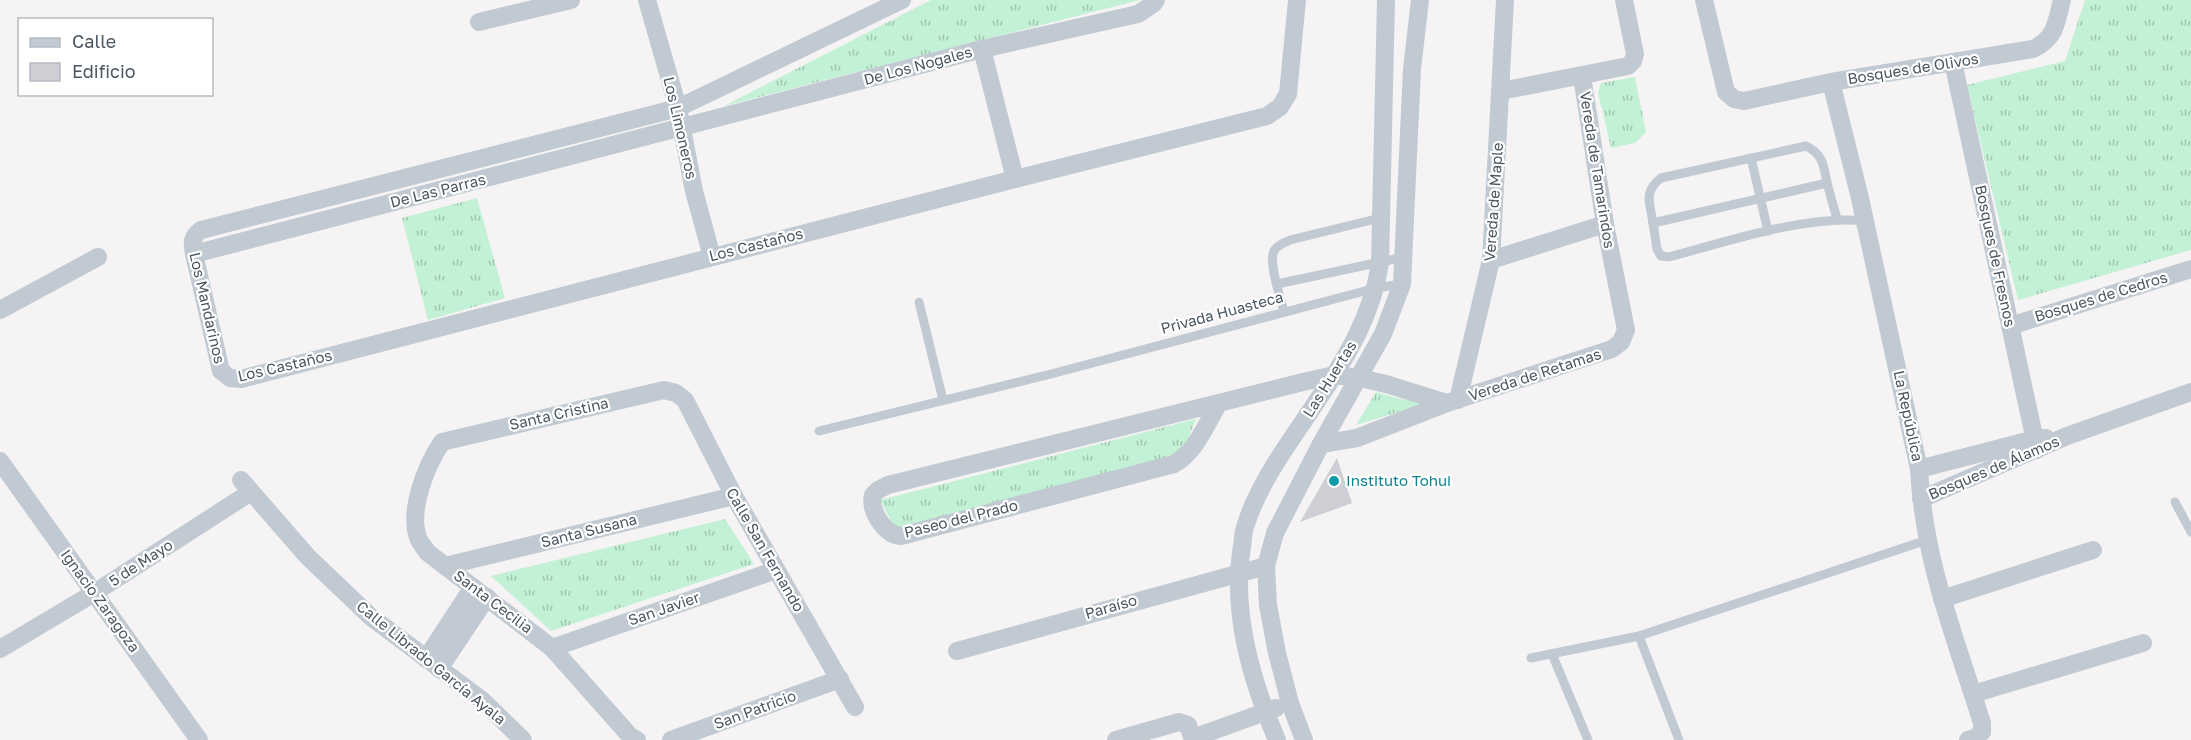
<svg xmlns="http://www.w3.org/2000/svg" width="2191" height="740" font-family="'Golos Text',sans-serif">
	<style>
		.grass { fill: url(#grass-tufts) }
		.building { fill: #cdcfd5 }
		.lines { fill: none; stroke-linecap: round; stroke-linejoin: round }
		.lane { stroke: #c1cad2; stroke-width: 9 }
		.street { stroke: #c1cad2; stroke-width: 18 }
		.culture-dot { fill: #0f9aa8; stroke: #fff; stroke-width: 2 }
		.labels { text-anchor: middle; stroke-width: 4.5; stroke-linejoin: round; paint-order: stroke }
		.street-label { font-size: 15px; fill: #4a5661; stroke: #fff }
		.culture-label { font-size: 15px; fill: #0d838f; stroke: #fff; text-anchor: start }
	</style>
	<defs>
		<pattern id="grass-tufts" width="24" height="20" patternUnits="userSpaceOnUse" patternTransform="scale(1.5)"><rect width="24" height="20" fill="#c3f1d5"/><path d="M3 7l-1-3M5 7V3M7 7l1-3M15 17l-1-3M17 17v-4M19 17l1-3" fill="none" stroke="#a0c6b0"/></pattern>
	</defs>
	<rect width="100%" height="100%" fill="#f5f3f3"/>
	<g class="grass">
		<path d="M931,0H1140L724,106Z"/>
		<path d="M2085,0H2191V250L2018,300L1967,85L2065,61Z"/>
		<path d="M1635,77L1646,132L1635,143L1611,148L1598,92L1601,83Z"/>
		<path d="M477,198L505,298L428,320L402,218Z"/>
		<path d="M1376,392L1400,399L1428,403L1356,425Z"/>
		<path d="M1196,419L1182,454L896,530L880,500Z"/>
		<path d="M725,519L754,564L551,631L491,576Z"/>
	</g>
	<path class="building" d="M1337,458L1352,503L1300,522Z"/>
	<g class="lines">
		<g class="lane">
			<path d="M1751,158L1768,231"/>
			<path d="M1837,219L1827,183L1653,223L1657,249L1661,256L1669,257C1726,242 1808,214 1865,221"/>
			<path d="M1653,223C1650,203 1643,192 1661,178L1806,146C1823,154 1824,166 1827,183"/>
			<path d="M1277,284L1404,257"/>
			<path d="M919,302L943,400"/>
			<path d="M1284,312C1281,299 1268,263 1274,251C1277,245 1284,243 1290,240L1380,218"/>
			<path d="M819,431L1051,374L1376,288L1402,284"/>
			<path d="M2175,502L2191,532"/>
			<path d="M1639,636L1927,540"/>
			<path d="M1552,654L1588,740"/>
			<path d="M1531,658L1639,636L1679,740"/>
		</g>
		<g class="street">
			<path d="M647,0L678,108L694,191L712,257"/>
			<path d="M902,0L678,108L201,230C191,237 192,243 194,254L221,371L230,378L241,379L1015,179L1267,116L1280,107L1288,94L1297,0"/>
			<path d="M1704,0L1726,92L1734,99L1744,101L1831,82L2033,49C2056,38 2056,23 2062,0"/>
			<path d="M479,22L571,0"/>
			<path d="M982,49L1015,179"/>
			<path d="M1953,62L2037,450"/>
			<path d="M1831,82L1859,194L1919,469C1924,563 1955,636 1982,723V732L1975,738L1968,740"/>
			<path d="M1501,91L1628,66L1633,61L1635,54L1624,0"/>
			<path d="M194,254L982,49L1138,14L1153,4L1156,0"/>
			<path d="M1491,260L1605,224"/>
			<path d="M0,310L98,257"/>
			<path d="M2010,326L2191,269"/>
			<path d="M1458,400L1491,260L1505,0"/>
			<path d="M1219,403C1206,424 1196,452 1174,464L901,536C885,535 869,511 873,495L878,490L888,485L1303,382L1334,375L1360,378L1386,384L1447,403"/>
			<path d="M1321,444L1357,438L1447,403L1612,349L1621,342L1626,330L1605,224L1582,76"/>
			<path d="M0,461L199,740"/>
			<path d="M1919,469L2035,439L2046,438"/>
			<path d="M241,480L308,557L371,617L483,701L523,740"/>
			<path d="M1921,499L2067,436L2191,392"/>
			<path d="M445,566L734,496"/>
			<path d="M1942,599L2093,550"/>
			<path d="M552,648L776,570"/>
			<path d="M0,649L94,593L251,492"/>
			<path d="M957,651L1266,566"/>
			<path d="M426,659L473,587"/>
			<path d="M439,669L487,597"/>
			<path d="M1973,694L2143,643"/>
			<path d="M1193,738L1276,708"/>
			<path d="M637,740L630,736L552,648L427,552C425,548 421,544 419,540C407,512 426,466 442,442L664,390L676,393L685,400L734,496L855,707"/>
			<path d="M671,740L840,679"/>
			<path d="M1116,740L1179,722L1188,725L1193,740"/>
			<path d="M1277,740C1251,680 1231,612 1242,546C1243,539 1243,531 1246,524C1261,478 1293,438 1319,398C1347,357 1373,313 1380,263L1386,0"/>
			<path d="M1304,740L1290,703L1277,653L1268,605L1266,566L1275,533L1321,444L1383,334L1402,284L1412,69L1420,0"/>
		</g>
	</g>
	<circle class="culture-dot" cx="1334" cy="481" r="6"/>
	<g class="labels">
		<g class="street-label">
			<text transform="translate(918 66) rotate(-15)" y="5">De Los Nogales</text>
			<text transform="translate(1913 69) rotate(-9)" y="5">Bosques de Olivos</text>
			<text transform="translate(680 128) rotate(77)" y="5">Los Limoneros</text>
			<text transform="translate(1597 170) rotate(81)" y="5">Vereda de Tamarindos</text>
			<text transform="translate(438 191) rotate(-14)" y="5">De Las Parras</text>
			<text transform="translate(1494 202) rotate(-86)" y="5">Vereda de Maple</text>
			<text transform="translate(756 245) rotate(-14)" y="5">Los Castaños</text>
			<text transform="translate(1995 256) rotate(78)" y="5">Bosques de Fresnos</text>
			<text transform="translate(2101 297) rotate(-17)" y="5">Bosques de Cedros</text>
			<text transform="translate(207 308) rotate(77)" y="5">Los Mandarinos</text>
			<text transform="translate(1222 313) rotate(-15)" y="5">Privada Huasteca</text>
			<text transform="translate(285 366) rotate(-13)" y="5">Los Castaños</text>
			<text transform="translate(1535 375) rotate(-18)" y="5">Vereda de Retamas</text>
			<text transform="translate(1330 379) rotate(-58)" y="5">Las Huertas</text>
			<text transform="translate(559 414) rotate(-13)" y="5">Santa Cristina</text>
			<text transform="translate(1908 416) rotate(78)" y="5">La República</text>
			<text transform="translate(1994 468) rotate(-23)" y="5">Bosques de Álamos</text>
			<text transform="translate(961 519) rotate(-14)" y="5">Paseo del Prado</text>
			<text transform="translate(589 531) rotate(-14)" y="5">Santa Susana</text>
			<text transform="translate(765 550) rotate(60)" y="5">Calle San Fernando</text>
			<text transform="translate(141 563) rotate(-33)" y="5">5 de Mayo</text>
			<text transform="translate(100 601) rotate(54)" y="5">Ignacio Zaragoza</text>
			<text transform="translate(493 602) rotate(37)" y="5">Santa Cecilia</text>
			<text transform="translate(1111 607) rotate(-16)" y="5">Paraíso</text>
			<text transform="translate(664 609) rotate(-19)" y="5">San Javier</text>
			<text transform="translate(431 663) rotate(39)" y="5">Calle Librado García Ayala</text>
			<text transform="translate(755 710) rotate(-20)" y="5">San Patricio</text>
		</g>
		<g class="culture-label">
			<text x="1346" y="486">Instituto Tohui</text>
		</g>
	</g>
	<rect x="18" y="18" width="195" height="78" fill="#ffffff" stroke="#b7bbc0" stroke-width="1.5"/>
	<rect x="30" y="38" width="30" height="9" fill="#c1cad2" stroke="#b7bbc0" stroke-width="1.5"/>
	<text x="72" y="48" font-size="18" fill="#4a5661">Calle</text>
	<rect x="30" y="63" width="30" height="18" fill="#cdcfd5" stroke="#b7bbc0" stroke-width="1.5"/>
	<text x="72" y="78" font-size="18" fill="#4a5661">Edificio</text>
</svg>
